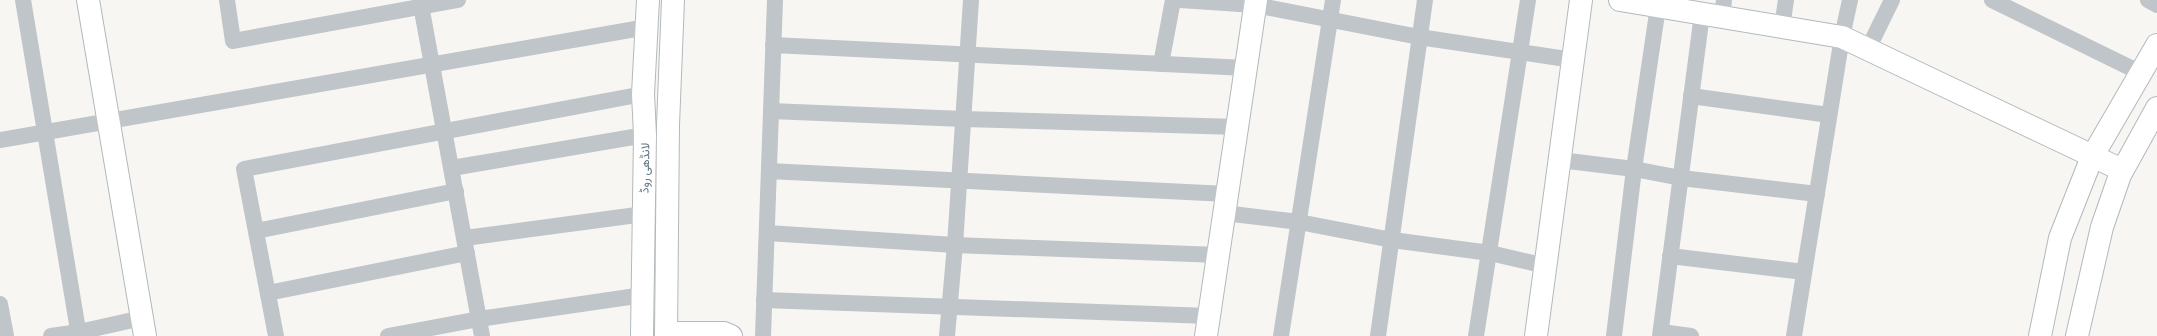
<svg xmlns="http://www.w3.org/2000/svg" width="2157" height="336" font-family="'Fira Sans Condensed',Vazirmatn,sans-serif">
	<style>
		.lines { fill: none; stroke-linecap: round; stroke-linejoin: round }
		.secondary-casing { stroke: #b1b9bd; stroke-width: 24 }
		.primary-casing { stroke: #b2b9bc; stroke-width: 24 }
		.street { stroke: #bfc5c8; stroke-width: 16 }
		.secondary { stroke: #fff; stroke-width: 22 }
		.primary { stroke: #fff; stroke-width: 22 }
		.labels { text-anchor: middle; stroke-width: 4; stroke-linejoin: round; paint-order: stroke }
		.street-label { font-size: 12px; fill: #607780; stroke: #fff }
	</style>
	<rect width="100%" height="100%" fill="#f7f6f3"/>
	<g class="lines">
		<g class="secondary-casing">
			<g id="secondary">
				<path d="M88,0L145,336"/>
				<path d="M1620,0L1842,37L2122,170"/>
				<path d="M666,333H724L731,336"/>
				<path d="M1206,336L1256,0"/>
				<path d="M1536,336L1581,0"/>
				<path d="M2040,336L2060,238L2092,157L2157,45"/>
				<path d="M2077,336L2102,227L2120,175L2157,108"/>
			</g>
		</g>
		<g class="primary-casing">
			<g id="primary">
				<path d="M642,336L645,135L643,94L648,0"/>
				<path d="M666,336L668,125L673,0"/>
			</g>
		</g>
		<g class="street">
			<path d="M23,0L79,336"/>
			<path d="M227,0L233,41L458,0"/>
			<path d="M420,0L482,336"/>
			<path d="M1180,0L1255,5L1419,37L1573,60"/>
			<path d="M1992,0L2141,73"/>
			<path d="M2148,0L2157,5"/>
			<path d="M1722,17L1724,0"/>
			<path d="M1782,27L1786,0"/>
			<path d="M773,45L1246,68"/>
			<path d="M1868,49L1892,0"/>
			<path d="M1161,64L1173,0"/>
			<path d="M1691,96L1829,115"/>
			<path d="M771,111L963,119L1237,127"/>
			<path d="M0,140L647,27"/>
			<path d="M1560,160L1634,169L1681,178L1817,194"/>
			<path d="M452,168L645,135"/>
			<path d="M769,171L1227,194"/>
			<path d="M1224,213L1299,222L1392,240L1490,253L1546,266"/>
			<path d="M256,231L456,191"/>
			<path d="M767,233L955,245L1218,255"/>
			<path d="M465,238L644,214"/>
			<path d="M1670,256L1804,272"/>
			<path d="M268,293L467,253"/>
			<path d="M764,300L1209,316"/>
			<path d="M0,304L6,336"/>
			<path d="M1661,332L1691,336"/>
			<path d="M51,336L79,332L142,318"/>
			<path d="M276,336L244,169L643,94"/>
			<path d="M388,336L479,319L643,295"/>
			<path d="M763,336L775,0"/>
			<path d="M947,336L955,245L971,0"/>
			<path d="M1281,336L1333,0"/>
			<path d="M1378,336L1425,0"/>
			<path d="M1476,336L1528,0"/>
			<path d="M1614,336L1634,169L1659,0"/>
			<path d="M1660,336L1702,14"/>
			<path d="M1794,336L1842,37L1850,0"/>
		</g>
		<use href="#secondary" class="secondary"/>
		<use href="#primary" class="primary"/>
	</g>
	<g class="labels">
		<g class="street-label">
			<text transform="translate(645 168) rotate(-89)" y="4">لانڈھی روڈ</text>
		</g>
	</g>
</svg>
